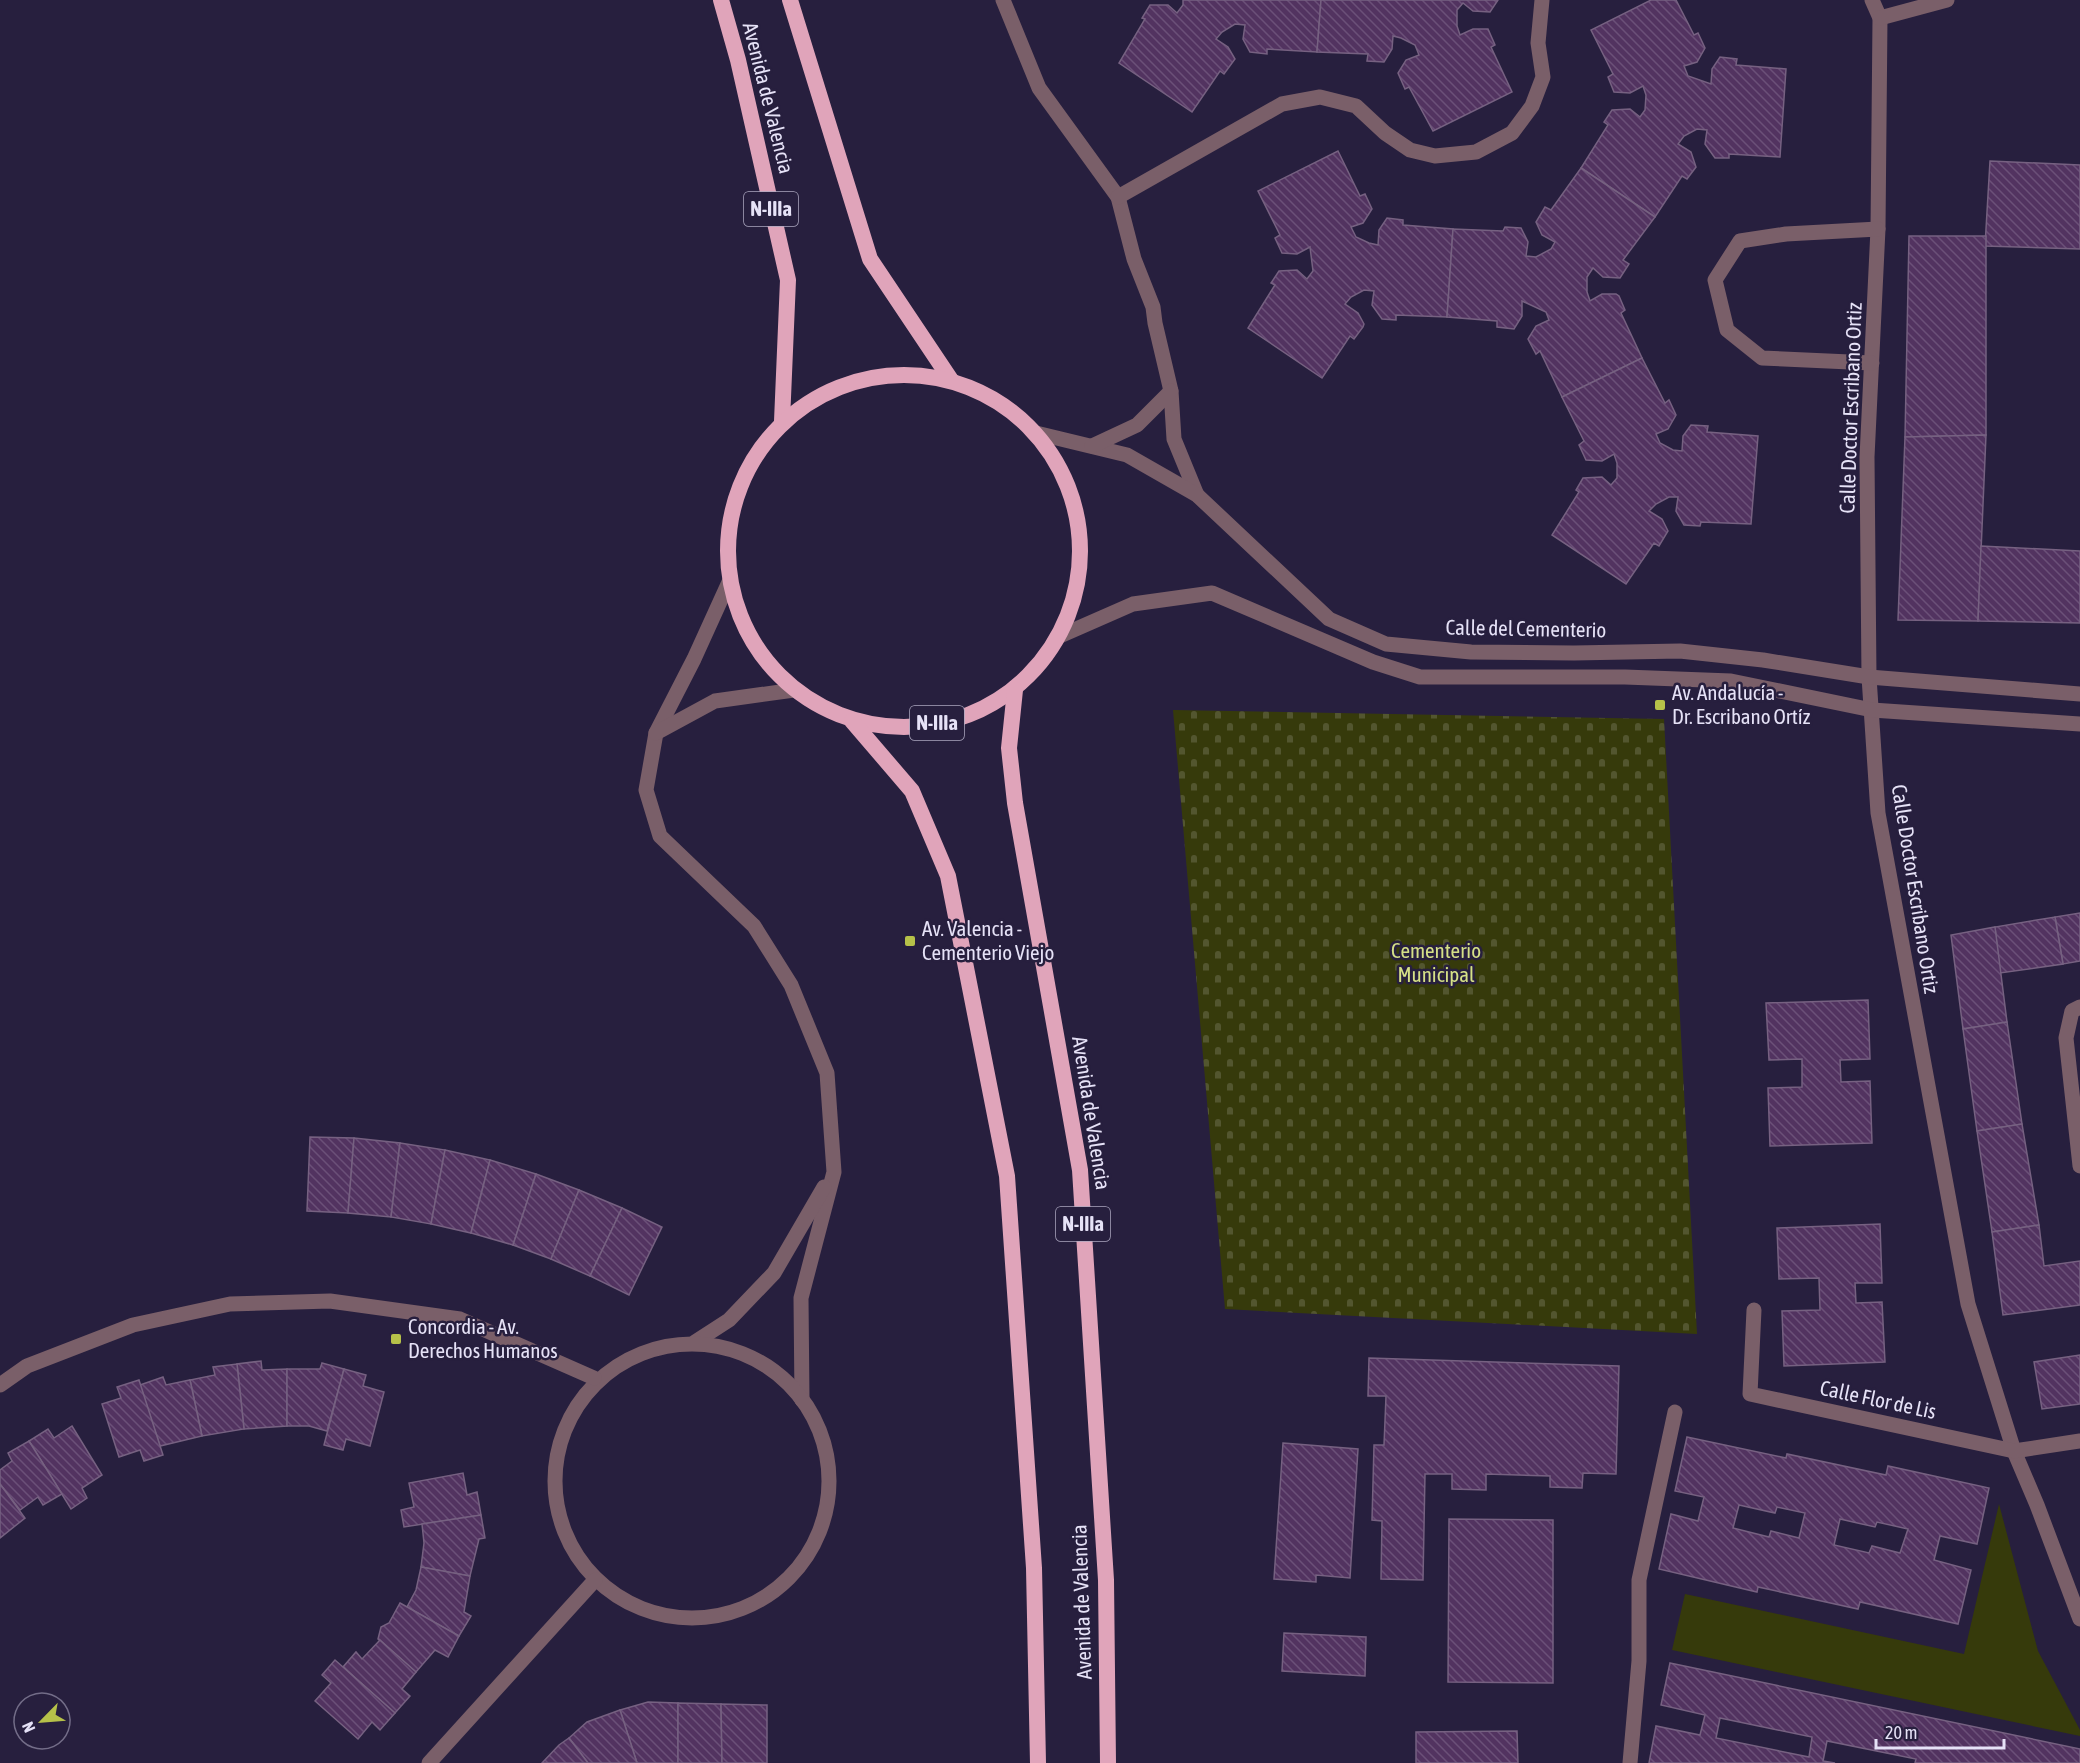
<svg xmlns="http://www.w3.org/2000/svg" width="2080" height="1763" font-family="'Asap Condensed',sans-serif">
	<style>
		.cemetery { fill: url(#cemetery-stones) }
		.park { fill: #363a0b }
		.building { fill: url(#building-back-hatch); stroke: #766181; stroke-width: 1.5; fill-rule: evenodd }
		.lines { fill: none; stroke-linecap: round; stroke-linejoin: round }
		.minor { stroke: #7a5f69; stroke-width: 15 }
		.trunk { stroke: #e0a4ba; stroke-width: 16 }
		.poi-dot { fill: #b6c149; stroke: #271f3e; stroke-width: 2 }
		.labels { text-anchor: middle; stroke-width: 5; stroke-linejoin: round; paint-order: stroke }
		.shield { fill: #271f3e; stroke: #ada8c0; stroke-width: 1.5 }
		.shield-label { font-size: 20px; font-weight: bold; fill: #e6e2f7 }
		.street-label { font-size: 21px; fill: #e6e2f7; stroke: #271f3e }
		.poi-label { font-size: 21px; fill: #e6e2f7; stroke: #271f3e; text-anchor: start }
		.park-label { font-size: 21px; fill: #d6e187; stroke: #271f3e }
	</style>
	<defs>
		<pattern id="cemetery-stones" width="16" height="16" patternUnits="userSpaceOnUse" patternTransform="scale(1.5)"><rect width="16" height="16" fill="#363a0b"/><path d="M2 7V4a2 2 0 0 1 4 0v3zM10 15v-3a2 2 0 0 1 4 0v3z" fill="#53562f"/></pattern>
		<pattern id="building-back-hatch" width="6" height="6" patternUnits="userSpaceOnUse" patternTransform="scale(1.5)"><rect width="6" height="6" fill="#523360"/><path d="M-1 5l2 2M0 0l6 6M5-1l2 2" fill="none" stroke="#6b5078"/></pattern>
	</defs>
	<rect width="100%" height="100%" fill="#271f3e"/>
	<path class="cemetery" d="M1173,710L1664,719L1697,1334L1225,1309Z"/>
	<path class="park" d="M1999,1504L2038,1651L2080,1730V1736L1672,1650L1685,1594L1964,1654Z"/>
	<g class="building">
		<path d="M1183,0H1321L1317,52L1267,49V54L1250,52L1243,39L1245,25L1235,24L1222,32L1216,39L1228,47L1235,59L1224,74L1220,71L1192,112L1119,63L1145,19L1142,18L1150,5H1168L1177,13L1183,5Z"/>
		<path d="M1321,0H1498L1490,12L1473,11L1463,3L1457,10V26L1460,35L1473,29H1488L1495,45L1491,47L1512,92L1433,131L1409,87L1405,89L1398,73L1406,60L1419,55L1415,45L1401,38L1393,36L1392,49L1384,62L1367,61L1368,54L1317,52Z"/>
		<path d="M1651,0H1676L1694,35L1698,33L1705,48L1697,62L1684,66L1688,76L1711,84L1712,69L1720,57L1737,59L1736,65L1786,69L1780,157L1729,154V158H1715L1705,144L1707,130L1697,129L1684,136L1678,144L1691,152L1696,167L1687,179L1682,176L1655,217L1581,168L1608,125L1604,122L1612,110L1630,109L1640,117L1645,110L1646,95L1643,86L1630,93L1614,92L1608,77L1613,74L1591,30Z"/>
		<path d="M1338,151L1360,196L1365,194L1372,209L1363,223L1351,227L1356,237L1369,243L1378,245L1379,230L1387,218L1403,220V225L1453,229L1447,317L1396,315V320L1382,319L1372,305L1374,291L1364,290L1351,297L1345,304L1358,313L1364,324L1363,327L1354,339L1350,336L1322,378L1248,328L1275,285L1271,283L1279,271L1297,270L1307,279L1313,271L1310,247L1297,254L1282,253L1275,238L1280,235L1258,191Z"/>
		<path d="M1990,161L2080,165V249L1985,246Z"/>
		<path d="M1581,168L1655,217L1623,260L1629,264L1620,278L1603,277L1593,268L1587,277V292L1590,301L1602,294H1616L1619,296L1625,310L1621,313L1642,358L1562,397L1540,351L1536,354L1528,339L1536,326L1549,320L1546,312L1522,301V316L1514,329L1497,327V321L1447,317L1453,229L1503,231L1505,227L1521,228L1528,242L1526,256L1536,257L1551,249L1555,242L1542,235L1536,222L1545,207L1551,210Z"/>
		<path d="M1909,236H1986V435L1905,437Z"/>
		<path d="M1642,358L1665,403L1669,400L1676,415L1668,429L1656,434L1660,443L1673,450L1682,451L1683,436L1691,425L1708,426L1707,432L1758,436L1751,524L1701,522L1700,526L1684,525L1676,511L1678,497H1669L1656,504L1649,511L1662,519L1668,531L1659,546L1654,543L1626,584L1552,535L1579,492L1576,490L1583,478L1602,477L1611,485L1617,478V463L1614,454L1602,461L1586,460L1579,445L1584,441L1562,397Z"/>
		<path d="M1986,435L1978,621L1898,620L1905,437Z"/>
		<path d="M1981,546L2080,551V623L1978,621Z"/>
		<path d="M2080,913V961L2063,964L2055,917Z"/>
		<path d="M2055,917L2063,964L2000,973L1995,927Z"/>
		<path d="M1995,927L2007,1022L1963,1029L1951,935Z"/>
		<path d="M1868,1000L1870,1059L1840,1060L1841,1082L1870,1081L1872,1143L1770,1146L1768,1088L1802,1087V1059L1769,1060L1766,1003Z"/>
		<path d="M2007,1022L2022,1124L1977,1131L1963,1029Z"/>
		<path d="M2022,1124L2039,1225L1992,1232L1977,1131Z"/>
		<path d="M310,1137L354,1138L348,1213L307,1211Z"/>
		<path d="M354,1138L400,1143L391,1217L348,1213Z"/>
		<path d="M400,1143L445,1150L431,1224L391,1217Z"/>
		<path d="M445,1150L490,1160L471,1233L431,1224Z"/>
		<path d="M490,1160L536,1174L513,1245L471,1233Z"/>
		<path d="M536,1174L579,1190L551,1259L513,1245Z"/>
		<path d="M579,1190L622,1208L590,1276L551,1259Z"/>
		<path d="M622,1208L662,1227L629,1295L590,1276Z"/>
		<path d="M1880,1224L1882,1283H1855L1856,1303L1882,1302L1885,1362L1784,1366L1782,1311L1820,1310L1819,1278L1779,1279L1777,1228Z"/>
		<path d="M2039,1225L2044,1266L2080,1261V1305L2003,1315L1992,1232Z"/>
		<path d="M2080,1355V1404L2042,1409L2034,1362Z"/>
		<path d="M1369,1358L1619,1366L1616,1474L1583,1473L1582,1488L1550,1487V1476L1486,1474V1490L1452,1489V1474H1425L1423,1580L1381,1579L1382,1521L1372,1520L1374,1445H1384L1386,1396H1368Z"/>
		<path d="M261,1361L262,1370L287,1369V1426L244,1429L237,1364Z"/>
		<path d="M322,1363L344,1369L327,1431L309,1426H287V1369H320Z"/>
		<path d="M237,1364L244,1429L202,1436L190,1380L215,1375L213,1367Z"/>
		<path d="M344,1369L366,1375L363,1386L384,1392L370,1446L346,1439L343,1450L324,1445Z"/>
		<path d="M163,1377L166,1385L190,1380L202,1436L160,1446L140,1385Z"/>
		<path d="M139,1380L163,1455L144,1461L140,1450L119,1457L102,1404L121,1398L117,1387Z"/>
		<path d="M72,1426L102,1475L82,1488L87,1498L71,1509L29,1441L48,1429L54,1438Z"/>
		<path d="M1687,1437L1786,1458L1787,1454L1886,1475L1888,1466L1989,1488L1977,1544L1940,1536L1934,1560L1971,1570L1958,1624L1860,1602L1858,1609L1758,1587L1757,1592L1659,1569L1671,1514L1698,1521L1704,1497L1675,1491ZM1739,1505L1775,1513L1777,1507L1805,1513L1799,1538L1771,1531L1769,1537L1733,1528ZM1840,1519L1875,1527L1877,1522L1908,1529L1900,1553L1872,1546L1869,1553L1834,1545Z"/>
		<path d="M29,1441L62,1494L43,1505L38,1497L20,1510L0,1484V1470L12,1461L8,1453Z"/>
		<path d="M1283,1443L1358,1449L1350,1578L1316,1575V1582L1274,1579Z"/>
		<path d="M463,1473L467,1495L477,1492L481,1515L404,1527L401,1510L414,1507L409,1483Z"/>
		<path d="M0,1484L25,1518L0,1538Z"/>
		<path d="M481,1515L485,1538L479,1539L470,1576L421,1567L424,1543L422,1524Z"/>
		<path d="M1449,1519L1553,1520V1683L1448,1682Z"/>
		<path d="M421,1567L470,1576L464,1612L471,1616L459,1636L407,1607L416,1590Z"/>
		<path d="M400,1603L459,1636L448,1657L435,1650L416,1672L378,1639L381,1627L389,1623Z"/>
		<path d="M1284,1633L1366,1637L1365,1676L1282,1671Z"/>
		<path d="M380,1640L416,1672L402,1689L410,1696L395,1713L343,1667L356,1652L362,1659Z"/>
		<path d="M335,1660L395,1713L380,1730L372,1722L358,1739L315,1701L331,1683L322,1675Z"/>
		<path d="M1670,1663L2080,1749V1763H1915L1916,1759L1827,1741L1823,1761L1835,1763H1649L1656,1726L1700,1735L1705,1715L1661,1705ZM1720,1718L1812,1737L1809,1757L1716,1738Z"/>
		<path d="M648,1702L678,1703V1763H637L620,1710Z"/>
		<path d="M678,1703L721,1704L722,1763H678Z"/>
		<path d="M721,1704L767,1705V1763H722Z"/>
		<path d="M620,1710L637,1763H588L569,1738L587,1722Z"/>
		<path d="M1517,1731L1518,1763H1416V1732Z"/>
		<path d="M569,1738L588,1763H542L559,1745Z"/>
	</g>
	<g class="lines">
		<g class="minor">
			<path d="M1003,0L1039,88L1118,197L1134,259L1153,307L1155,323L1171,391L1174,439L1197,495"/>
			<path d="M1872,0L1880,18L1878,229L1867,457L1869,677L1878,813L1968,1304L2014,1451L2037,1505L2080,1619"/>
			<path d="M1880,18L1947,0"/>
			<path d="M1118,197L1282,104L1320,97L1356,106L1385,133L1410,150L1435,156L1476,152L1512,133L1532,106L1543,77L1538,43L1542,0"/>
			<path d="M1872,363L1762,358L1727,330L1715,280L1740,241L1786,234L1878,229"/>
			<path d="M1036,433L1127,455L1197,495L1329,619L1386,644L1471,652L1574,653L1680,651L1763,660L1869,677L2080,694"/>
			<path d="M1092,446L1137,425L1171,391"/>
			<path d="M729,582L694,659L656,733L646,790L660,836L754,926L791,985L827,1073L834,1172L801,1298L802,1400"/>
			<path d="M1060,636L1133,604L1212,593L1373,662L1420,677H1625L1731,681L1872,710L2080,724"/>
			<path d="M656,733L715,701L794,690"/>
			<path d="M2080,1007L2072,1011L2066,1038L2080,1166"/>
			<path d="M1754,1310L1750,1394L2014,1451L2080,1441"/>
			<path d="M695,1342L729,1320L774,1273L824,1187"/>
			<circle cx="692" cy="1481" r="137"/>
			<path d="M0,1385L27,1366L133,1325L230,1304L330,1301L460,1319L594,1378"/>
			<path d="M429,1763L595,1580"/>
			<path d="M1630,1763L1639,1661V1580L1675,1412"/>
		</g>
		<g class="trunk">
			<path d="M721,0L738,60L788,280L782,421"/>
			<path d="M790,0L870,259L951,380"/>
			<circle cx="904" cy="551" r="176"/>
			<path d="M1015,690L1009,748L1015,803L1080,1170L1106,1580L1108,1763"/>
			<path d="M852,721L912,791L948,876L1007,1176L1034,1568L1038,1763"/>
		</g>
	</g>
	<g class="poi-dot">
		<rect x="1654" y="699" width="12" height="12" rx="3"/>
		<rect x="904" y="935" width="12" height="12" rx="3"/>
		<rect x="390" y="1333" width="12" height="12" rx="3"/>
	</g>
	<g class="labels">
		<g class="shield">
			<rect x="744" y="192" width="54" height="34" rx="4.5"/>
			<rect x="910" y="706" width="54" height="34" rx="4.5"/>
			<rect x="1056" y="1207" width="54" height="34" rx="4.5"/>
		</g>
		<g class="shield-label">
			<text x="771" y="216">N-IIIa</text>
			<text x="937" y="730">N-IIIa</text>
			<text x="1083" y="1231">N-IIIa</text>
		</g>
		<g class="street-label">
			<text transform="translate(768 98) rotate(76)" y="7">Avenida de Valencia</text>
			<text transform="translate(1851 408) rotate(-88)" y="7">Calle Doctor Escribano Ortiz</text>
			<text transform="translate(1526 629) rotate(1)" y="7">Calle del Cementerio</text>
			<text transform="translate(1915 889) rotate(81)" y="7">Calle Doctor Escribano Ortiz</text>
			<text transform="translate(1091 1113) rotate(81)" y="7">Avenida de Valencia</text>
			<text transform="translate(1878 1400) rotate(12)" y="7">Calle Flor de Lis</text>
			<text transform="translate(1082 1602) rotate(-92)" y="7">Avenida de Valencia</text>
		</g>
		<g class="poi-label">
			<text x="1672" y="700">Av. Andalucía -<tspan x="1672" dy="24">Dr. Escribano Ortíz</tspan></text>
			<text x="922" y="936">Av. Valencia -<tspan x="922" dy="24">Cementerio Viejo</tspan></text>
			<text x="408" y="1334">Concordia - Av.<tspan x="408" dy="24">Derechos Humanos</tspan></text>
		</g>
		<g class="park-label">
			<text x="1436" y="958">Cementerio<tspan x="1436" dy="24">Municipal</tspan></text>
		</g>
	</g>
	<g transform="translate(42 1721) rotate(245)"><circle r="28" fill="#271f3e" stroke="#736d88" stroke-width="1.5"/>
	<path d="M0-4.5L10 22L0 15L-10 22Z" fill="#b6c149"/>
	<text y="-9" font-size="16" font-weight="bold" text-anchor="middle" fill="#e6e2f7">N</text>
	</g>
	<path d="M1876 1739v9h128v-9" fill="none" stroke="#e6e2f7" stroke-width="3"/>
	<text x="1885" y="1739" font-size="18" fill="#e6e2f7" stroke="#271f3e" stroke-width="4.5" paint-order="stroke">20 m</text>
</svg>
